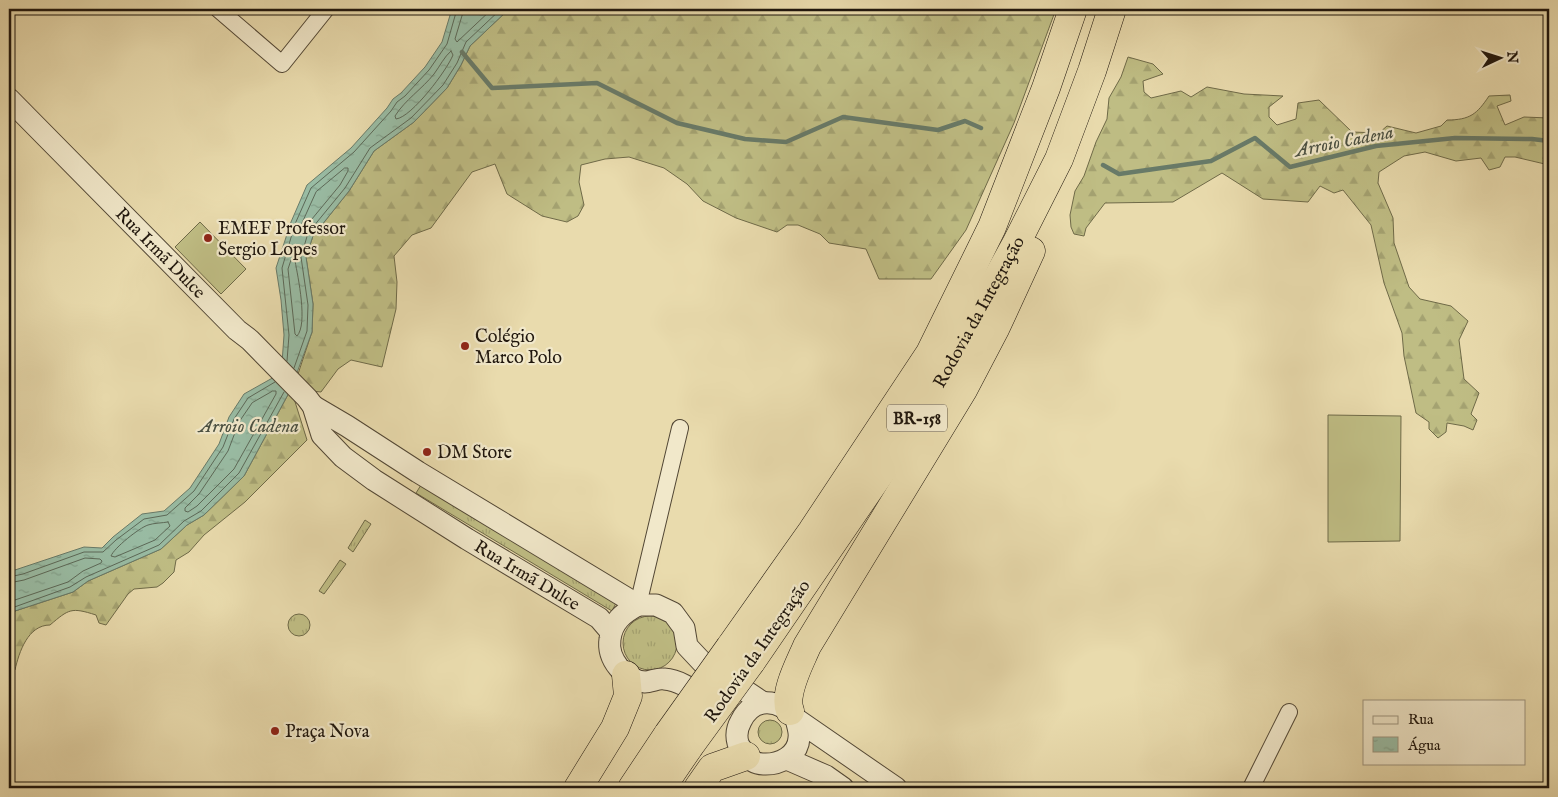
<svg xmlns="http://www.w3.org/2000/svg" width="1558" height="797" font-family="'IM FELL English',serif">
	<style>
		.grass { fill: url(#grass-tufts); stroke: #6f6a48 }
		.forest { fill: url(#forest-firs); stroke: #6f6a48 }
		.pitch { fill: #bfbd84; stroke: #6f6a48 }
		.water { fill: url(#water-ripples); stroke: #687a68 }
		.lines { fill: none; stroke-linecap: round; stroke-linejoin: round }
		.shore { stroke: #5c6958; stroke-width: 1 }
		.stream { stroke: #687a68; stroke-width: 4.5 }
		.minor-casing { stroke: #524735; stroke-width: 18 }
		.tertiary-casing { stroke: #524735; stroke-width: 23 }
		.trunk-casing { stroke: #1f160d; stroke-width: 29 }
		.minor { stroke: #f1e8ca; stroke-width: 16 }
		.tertiary { stroke: #f1e8ca; stroke-width: 21 }
		.trunk { stroke: #e9dbad; stroke-width: 28 }
		.trunk-bridge-casing { stroke: #1f160d; stroke-width: 29; stroke-linecap: butt }
		.trunk-bridge { stroke: #e9dbad; stroke-width: 28 }
		.poi-dot { fill: #8f2418; stroke: #f1e8ca; stroke-width: 2 }
		.labels { text-anchor: middle; stroke-width: 4.5; stroke-linejoin: round; paint-order: stroke }
		.shield { fill: #f1e8ca; stroke: #5e5546; stroke-width: 1 }
		.shield-label { font-size: 16px; font-weight: bold; fill: #1f160d }
		.poi-label { font-size: 18px; fill: #1f160d; stroke: #f1e8ca; text-anchor: start }
		.street-label { font-size: 18px; fill: #1f160d; stroke: #f1e8ca }
		.water-label { font-size: 19px; font-style: italic; fill: #4a5042; stroke: #f1e8ca }
	</style>
	<defs>
		<pattern id="grass-tufts" width="24" height="20" patternUnits="userSpaceOnUse" patternTransform="scale(1.25)"><rect width="24" height="20" fill="#bfbd84"/><path d="M3 7l-1-3M5 7V3M7 7l1-3M15 17l-1-3M17 17v-4M19 17l1-3" fill="none" stroke="#a4a271"/></pattern>
		<pattern id="forest-firs" width="22" height="20" patternUnits="userSpaceOnUse" patternTransform="scale(1.25)"><rect width="22" height="20" fill="#bfbd84"/><path d="M5 1l3.5 6h-7zM16 11l3.5 6h-7z" fill="#a4a271"/></pattern>
		<pattern id="water-ripples" width="26" height="14" patternUnits="userSpaceOnUse" patternTransform="scale(1.25)"><rect width="26" height="14" fill="#99bca4"/><path d="M2 4q2-2 4 0t4 0M15 11q2-2 4 0t4 0" fill="none" stroke="#83a18c"/></pattern>
	</defs>
	<rect width="100%" height="100%" fill="#e9dbad"/>
	<filter id="stains"><feTurbulence type="fractalNoise" baseFrequency=".004" numOctaves="4"/><feColorMatrix values="0 0 0 0 .2 0 0 0 0 .09 0 0 0 0 .02 0 0 0 .5 -.17"/></filter>
	<radialGradient id="worn" r=".72"><stop offset=".6" stop-color="#630" stop-opacity="0"/><stop offset="1" stop-color="#630" stop-opacity=".3"/></radialGradient>
	<g class="grass">
		<path d="M421,485L616,603L612,611L416,493Z"/>
		<path d="M365,520L371,524L353,552L348,548Z"/>
		<path d="M340,560L346,564L324,594L319,591Z"/>
		<circle cx="299" cy="625" r="11"/>
		<circle cx="650" cy="643" r="27"/>
		<circle cx="770" cy="732" r="12"/>
	</g>
	<g class="forest">
		<path d="M509,9H1056L1014,123L966,230L931,279H879L866,249L829,243L820,234L798,225H787L777,232L736,218L703,201L687,184L664,168L629,157L605,159L581,165L579,182L584,205L578,216L567,222L542,216L507,194L495,164L472,172L431,228L412,235L394,256L397,282L396,309L382,367L351,360L338,369L321,392L311,391L297,377L312,332L313,304L306,257L313,236L349,191L374,151L414,122L447,88L461,65L470,46Z"/>
		<path d="M1128,57L1153,64L1163,74L1143,81L1144,92L1151,98L1181,91L1191,97L1207,87L1244,94L1283,96L1269,107V117L1277,125L1296,119L1298,103L1319,100L1352,132L1379,133L1387,126L1416,133L1441,126L1447,120C1470,120 1477,114 1489,96L1510,95L1511,101L1497,106L1505,125L1524,117L1549,118V165L1515,157H1505L1500,167L1489,170L1481,158L1456,161L1425,152L1404,156L1379,172L1378,183L1393,218L1394,243L1409,287L1420,299L1451,306L1468,321L1459,340L1464,379L1479,393L1471,414L1477,420L1473,430L1464,426L1447,423L1446,432L1438,438L1429,429V422L1416,413L1404,356L1402,333L1384,283L1371,225L1343,190L1334,193L1320,186L1308,202L1263,199L1222,173L1173,202L1105,203L1086,228L1084,236L1074,234L1071,227L1070,215L1075,191L1084,176L1096,142L1107,119L1109,98L1121,77Z"/>
		<path d="M291,389L307,440L245,502L204,535L189,552L176,560L174,572L163,583L157,587L134,589L128,594L106,625L99,623L96,615C71,607 69,609 50,625C28,625 19,652 15,670L9,672V615L15,611L73,592L88,581L161,549L187,525L204,515L244,476Z"/>
	</g>
	<g class="pitch">
		<path d="M200,222L246,269L221,294L175,247Z"/>
		<path d="M1328,415L1401,416L1400,541L1328,542Z"/>
	</g>
	<path class="water" d="M454,9H509L470,46L461,65L447,88L414,122L374,151L349,191L313,236L306,257L313,304L312,332L291,389L244,476L204,515L187,525L161,549L88,581L73,592L15,611L9,615V572L84,547L102,548L113,537L142,514L164,511L190,488L219,444L229,417L244,394L276,376L282,363L284,335L281,300L276,268L291,222L307,185L351,148L387,108L393,99L401,93L425,67L442,42L451,12Z"/>
	<g class="lines">
		<g class="shore">
			<path d="M464,9L455,39L457,42L492,9"/>
			<path d="M451,51L453,55C447,70 412,117 396,119L395,116C405,100 422,89 434,74C440,66 444,57 451,51Z"/>
			<path d="M345,168H348V171L340,185L307,225L303,226L302,223L316,192Z"/>
			<path d="M293,259L295,261C298,277 308,324 297,336L295,334L288,269L291,260Z"/>
			<path d="M287,361L289,335L282,268L295,224L311,188L354,152L391,111L397,102L405,96L429,70L447,44L457,9"/>
			<path d="M294,368L307,331L308,305L301,257L308,233L345,188L370,148L411,118L443,85L457,63L466,42L501,9"/>
			<path d="M273,391H276V394L234,469L197,506L188,512L185,511V508L199,494L228,451L239,422L252,403Z"/>
			<path d="M168,522L170,526L155,540L115,557L111,556C114,548 139,528 148,525C154,523 162,523 168,522Z"/>
			<path d="M9,577L23,574L84,552H103L116,540L144,519L167,515L194,491L223,447L234,419L248,398L275,382"/>
			<path d="M9,583L24,580L85,558L100,559L102,561L101,563L83,571L68,582L9,602"/>
			<path d="M9,609L70,587L86,577L159,545L184,521L201,511L239,473L284,392"/>
		</g>
		<g class="stream">
			<path d="M462,52L492,88L597,83L677,123L745,139L786,142L843,117L938,130L965,121L981,128"/>
			<path d="M1103,165L1119,174L1211,161L1255,138L1290,167L1376,146L1455,138L1532,139L1549,141"/>
		</g>
		<g class="minor-casing">
			<g id="minor">
				<path d="M218,9L282,64L326,9"/>
				<path d="M638,605L680,428"/>
				<path d="M1251,788L1289,712"/>
			</g>
		</g>
		<g class="tertiary-casing">
			<g id="tertiary">
				<path id="s1" d="M9,99L237,330L250,340L307,398L313,406L322,435L343,457L374,480L467,539L599,618L611,632"/>
				<path d="M313,406L347,426L418,472L638,605H656L673,613L684,628L687,646L702,662L762,702"/>
				<path d="M638,605C623,613 612,622 610,639C607,659 624,680 645,682C651,682 658,678 664,679C681,680 695,692 708,701"/>
				<path d="M796,719C797,724 800,732 799,738C798,756 779,765 763,764C756,764 747,759 744,753C742,750 739,746 738,743C736,736 737,728 741,721C753,696 780,698 796,719L896,788"/>
				<path d="M787,759L826,776L843,788"/>
			</g>
		</g>
		<g class="trunk-casing">
			<g id="trunk">
				<path d="M730,647L812,531L930,353L992,227L1046,88L1073,9"/>
				<path id="s2" d="M751,662L929,402L1016,244L1059,159L1092,71L1112,9"/>
				<path d="M790,711C783,693 800,663 807,646L963,390L996,327L1031,251"/>
				<path d="M578,788L615,728L628,696L626,675"/>
				<path d="M632,788L668,734"/>
				<path d="M661,788L689,747"/>
				<path d="M698,788L712,768L746,756"/>
			</g>
		</g>
		<use href="#minor" class="minor"/>
		<use href="#tertiary" class="tertiary"/>
		<use href="#trunk" class="trunk"/>
		<g class="trunk-bridge-casing">
			<g id="trunk-bridge">
				<path d="M668,734L730,647"/>
				<path d="M689,747L751,662"/>
			</g>
		</g>
		<use href="#trunk-bridge" class="trunk-bridge"/>
	</g>
	<g class="poi-dot">
		<circle cx="208" cy="238" r="5"/>
		<circle cx="465" cy="346" r="5"/>
		<circle cx="427" cy="452" r="5"/>
		<circle cx="275" cy="731" r="5"/>
	</g>
	<g class="labels">
		<rect class="shield" x="887" y="404.5" width="60" height="27" rx="4"/>
		<g class="shield-label">
			<text x="917" y="424">BR-158</text>
		</g>
		<g class="poi-label">
			<text x="218" y="234">EMEF Professor<tspan x="218" dy="21">Sergio Lopes</tspan></text>
			<text x="475" y="342">Colégio<tspan x="475" dy="21">Marco Polo</tspan></text>
			<text x="437" y="458">DM Store</text>
			<text x="285" y="737">Praça Nova</text>
		</g>
		<g class="street-label">
			<text dy="6" stroke="none"><textPath href="#s1" startOffset="216">Rua Irmã Dulce</textPath></text>
			<text dy="6" stroke="none"><textPath href="#s2" startOffset="418">Rodovia da Integração</textPath></text>
			<text dy="6" stroke="none"><textPath href="#s1" startOffset="712">Rua Irmã Dulce</textPath></text>
			<text transform="translate(757 651) rotate(-55)" y="6">Rodovia da Integração</text>
		</g>
		<g class="water-label">
			<text transform="translate(1344 140) rotate(-11)" y="7">Arroio Cadena</text>
			<text x="249" y="432">Arroio Cadena</text>
		</g>
	</g>
	<rect width="1558" height="797" fill="none" stroke="#e9dbad" stroke-width="30"/>
	<rect x="10" y="10" width="1538" height="777" fill="none" stroke="#1f160d" stroke-width="2.5"/>
	<rect x="15" y="15" width="1528" height="767" fill="none" stroke="#1f160d"/>
	<rect x="1363" y="700" width="162" height="65" fill="#f1e8ca" stroke="#9d947e"/>
	<rect x="1373" y="716" width="25" height="8" fill="#f1e8ca" stroke="#9d947e"/>
	<text x="1408" y="724" font-size="15" fill="#1f160d">Rua</text>
	<rect x="1373" y="737" width="25" height="15" fill="url(#water-ripples)" stroke="#9d947e"/>
	<text x="1408" y="750" font-size="15" fill="#1f160d">Água</text>
	<g transform="translate(1500 58) rotate(86)" stroke="#f1e8ca" stroke-width="4" paint-order="stroke">
	<path d="M0-4L9 19L0 12L-9 19Z" fill="#1f160d"/>
	<text y="-8" font-size="14" font-weight="bold" text-anchor="middle" fill="#1f160d">N</text>
	</g>
	<rect width="100%" height="100%" filter="url(#stains)"/>
	<rect width="100%" height="100%" fill="url(#worn)"/>
</svg>
